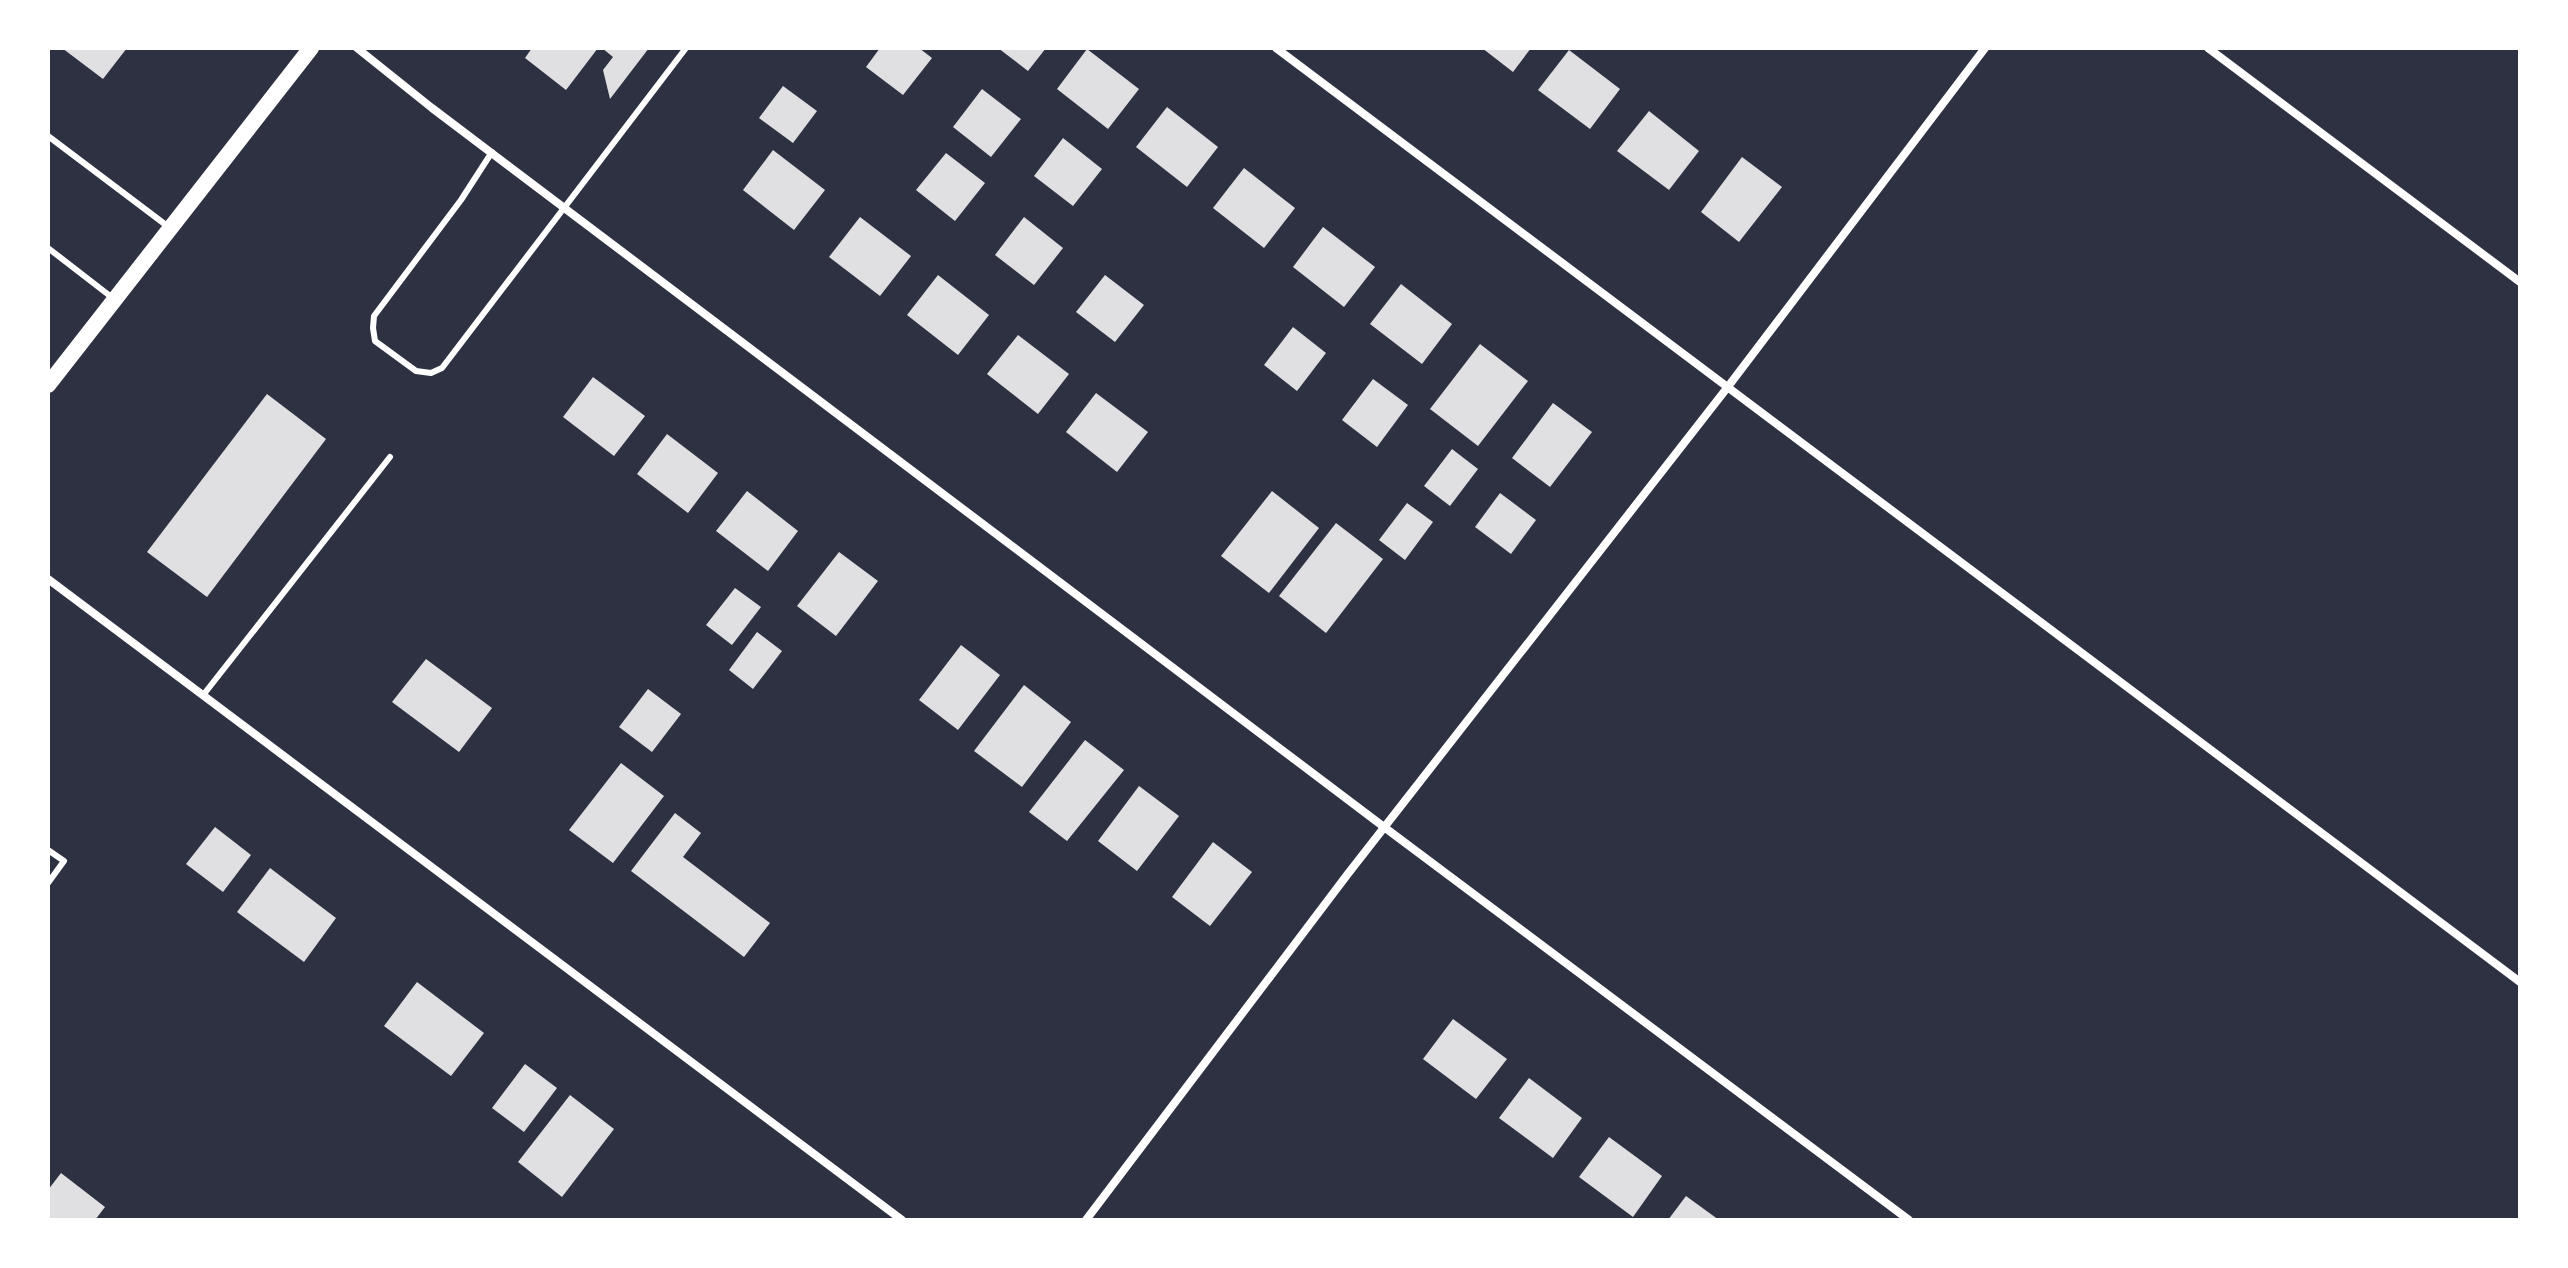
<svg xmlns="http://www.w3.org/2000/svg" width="2568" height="1268" font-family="Barlow,sans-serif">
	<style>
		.building { fill: #e0e0e3 }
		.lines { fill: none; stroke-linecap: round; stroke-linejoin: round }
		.service { stroke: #fff; stroke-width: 6 }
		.minor { stroke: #fff; stroke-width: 8 }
		.secondary { stroke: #fff; stroke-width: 16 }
	</style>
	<rect width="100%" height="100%" fill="#2d3142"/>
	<g class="building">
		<path d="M62,48H127L103,79Z"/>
		<path d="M532,48H598L566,90L525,58Z"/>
		<path d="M602,48H649L610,99L603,70L613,57Z"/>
		<path d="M880,48H919L932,58L903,95L866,67Z"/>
		<path d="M998,48H1046L1028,71Z"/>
		<path d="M1482,48H1531L1513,72Z"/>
		<path d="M1087,49L1139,89L1108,129L1057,89Z"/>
		<path d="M1569,50L1620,89L1590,129L1538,90Z"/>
		<path d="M783,86L817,111L793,143L759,118Z"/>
		<path d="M982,89L1021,119L991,157L953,127Z"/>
		<path d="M1167,107L1218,147L1187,187L1136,147Z"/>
		<path d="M1649,111L1699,151L1669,190L1617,151Z"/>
		<path d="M1063,138L1102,169L1073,206L1034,176Z"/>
		<path d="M773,150L825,190L794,230L743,190Z"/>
		<path d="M946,153L985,183L955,221L916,190Z"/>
		<path d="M1742,157L1782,187L1739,242L1701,212Z"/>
		<path d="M1244,168L1295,208L1264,248L1213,208Z"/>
		<path d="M860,217L911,256L880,296L829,257Z"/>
		<path d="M1024,217L1063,248L1034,285L995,255Z"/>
		<path d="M1323,227L1375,267L1344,307L1293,267Z"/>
		<path d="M938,275L989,315L958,355L907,315Z"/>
		<path d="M1105,275L1144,305L1115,342L1076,312Z"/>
		<path d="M1401,284L1452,324L1422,364L1370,324Z"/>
		<path d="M1293,327L1326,353L1297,391L1264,365Z"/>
		<path d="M1018,335L1069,374L1038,414L987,374Z"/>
		<path d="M1480,344L1528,381L1478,446L1430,409Z"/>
		<path d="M593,377L645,416L614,456L563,417Z"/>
		<path d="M1373,379L1408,405L1377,447L1342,420Z"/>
		<path d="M1096,393L1148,432L1117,472L1066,432Z"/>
		<path d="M267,394L326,439L207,597L147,552Z"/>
		<path d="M1553,403L1592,432L1550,487L1512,458Z"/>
		<path d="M667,434L718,473L688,513L637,474Z"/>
		<path d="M1452,449L1478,469L1450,506L1424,486Z"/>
		<path d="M747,491L798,531L768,571L716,531Z"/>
		<path d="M1272,491L1319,528L1269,593L1221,556Z"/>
		<path d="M1500,493L1536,520L1511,554L1475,527Z"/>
		<path d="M1407,503L1433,522L1405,560L1379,540Z"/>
		<path d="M1336,523L1383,559L1326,633L1279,596Z"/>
		<path d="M839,552L878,581L836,636L797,606Z"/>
		<path d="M735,588L761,607L732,645L706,625Z"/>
		<path d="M757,632L782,651L753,689L729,670Z"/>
		<path d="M961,645L1000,675L958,730L919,700Z"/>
		<path d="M426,659L492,708L459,752L392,702Z"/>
		<path d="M1024,685L1071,722L1022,787L974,751Z"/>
		<path d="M648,689L681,714L652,752L619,727Z"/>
		<path d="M1085,740L1124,770L1067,841L1029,812Z"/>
		<path d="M621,763L664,796L613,863L569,830Z"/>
		<path d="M1139,786L1179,816L1137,871L1098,841Z"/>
		<path d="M675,813L701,833L683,857L770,923L744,957L631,871Z"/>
		<path d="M215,827L251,855L223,892L186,864Z"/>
		<path d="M1213,842L1252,872L1210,926L1172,897Z"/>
		<path d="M270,868L336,918L304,962L237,912Z"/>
		<path d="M417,982L484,1033L451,1076L384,1026Z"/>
		<path d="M1453,1019L1507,1059L1476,1099L1423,1059Z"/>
		<path d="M525,1064L557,1088L524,1132L492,1108Z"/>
		<path d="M1529,1078L1582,1118L1553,1158L1499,1118Z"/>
		<path d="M570,1095L614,1129L562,1197L518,1162Z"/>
		<path d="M1609,1137L1662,1176L1633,1217L1579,1177Z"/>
		<path d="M61,1173L105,1207L95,1220H48V1190Z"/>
		<path d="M1686,1196L1719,1220H1668Z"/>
	</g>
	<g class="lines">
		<g class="service">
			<path d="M48,136L170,228"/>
			<path d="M492,152L461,200L374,316L373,328L375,341L416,371L431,373L442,368L686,48"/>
			<path d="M48,248L114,299"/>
			<path d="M204,694L390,457"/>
			<path d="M48,850L64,861L48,883"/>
		</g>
		<g class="minor">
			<path d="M357,48L432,108L1384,827L1909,1220"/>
			<path d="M1276,48L2520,982"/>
			<path d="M2208,48L2520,282"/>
			<path d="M48,579L902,1220"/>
			<path d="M1086,1220L1347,875L1727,388L1985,48"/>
		</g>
		<path class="secondary" d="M48,385L311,48"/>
	</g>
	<rect width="2568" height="1268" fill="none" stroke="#ffffff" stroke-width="100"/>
</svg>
